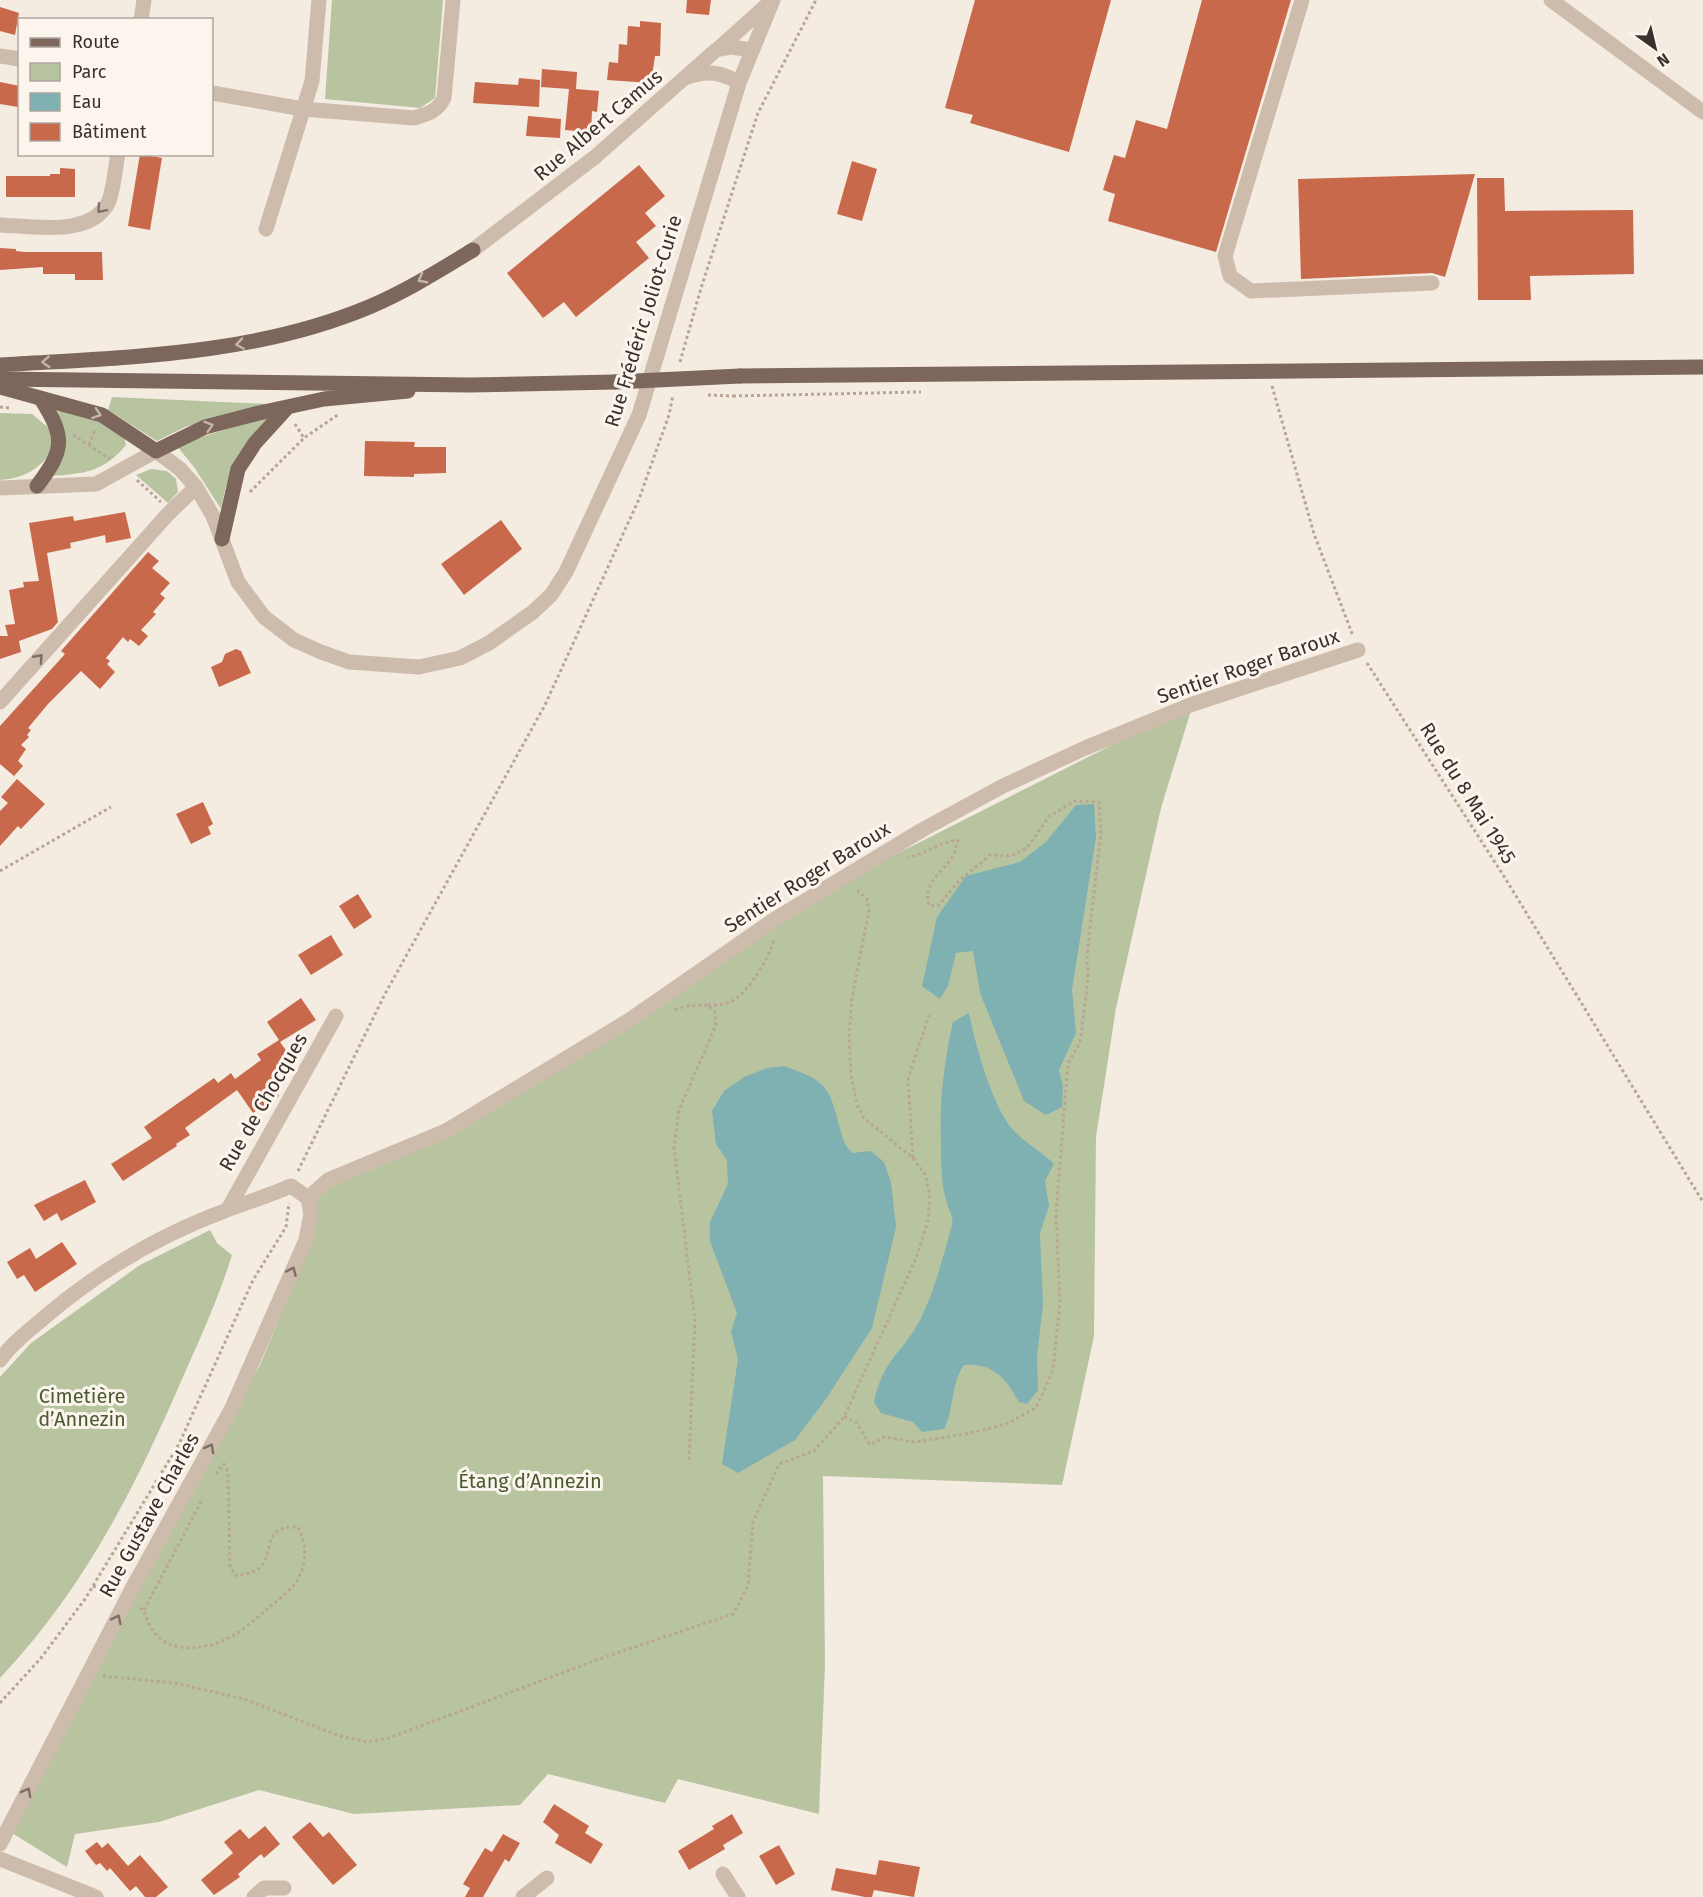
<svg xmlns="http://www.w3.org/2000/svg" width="1703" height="1897" font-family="'Fira Sans',sans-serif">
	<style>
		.green { fill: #b8c4a0 }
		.water { fill: #7fb0b2 }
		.building { fill: #c8694b }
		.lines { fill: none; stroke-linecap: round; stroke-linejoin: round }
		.path { stroke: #b9a596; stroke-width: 3; stroke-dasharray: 3 3; stroke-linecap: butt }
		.minor { stroke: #cdbbac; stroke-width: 15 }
		.major { stroke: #7d675c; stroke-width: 15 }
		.path-bridge { stroke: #b9a596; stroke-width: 3; stroke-dasharray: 3 3; stroke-linecap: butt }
		.major-bridge { stroke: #7d675c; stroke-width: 15 }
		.oneway { stroke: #7d6f65 }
		.oneway2 { stroke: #c2b5ac }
		.labels { text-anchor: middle; stroke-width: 6; stroke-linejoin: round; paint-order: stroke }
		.street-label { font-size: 20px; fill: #3b302b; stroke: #fbf5ee }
		.park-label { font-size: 20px; fill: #4a5a2e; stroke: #fbf5ee }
	</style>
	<rect width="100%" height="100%" fill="#f4ebe1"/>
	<g class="green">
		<path d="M332,0H443L435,98L420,108L325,99Z"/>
		<path d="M112,397L268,404L185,427L157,441L108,410Z"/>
		<path d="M57,410L96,417L123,433L126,445C104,472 83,474 50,476C70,455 66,435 57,410Z"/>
		<path d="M0,413L32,414L50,429L52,451C38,470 24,478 0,480Z"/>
		<path d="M271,415C243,442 227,471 221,509L194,467L176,445Z"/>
		<path d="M151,469L167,471L176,479L178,492L168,503L136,475Z"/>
		<path d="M1193,704L1161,808L1116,1008L1096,1137L1094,1336L1062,1485L823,1476L825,1665L819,1814L678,1779L665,1803L548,1774L520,1805L354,1814L259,1790L159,1822L75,1834L67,1867L7,1830L260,1365L314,1235L311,1195L446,1131L839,883Z"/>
		<path d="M210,1230L217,1243L232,1255C218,1300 198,1343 179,1386C132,1494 82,1591 0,1678V1377L31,1343L140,1265Z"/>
	</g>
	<g class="water">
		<path d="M1094,804L1096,837L1072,990L1076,1033L1059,1070L1063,1086L1062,1107L1046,1115L1024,1101L980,993L973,951L956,953L948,986L940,999L922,986L937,917L966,876L1020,862L1046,842L1076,805Z"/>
		<path d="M969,1013C975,1044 993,1110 1015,1132C1027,1144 1042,1152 1054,1164L1045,1181L1049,1206L1040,1233L1043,1304L1037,1357L1038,1390L1027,1404L1019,1402C1006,1378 992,1362 964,1365C950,1385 955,1408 944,1429L922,1432L913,1422L881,1413L874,1402C883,1359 902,1354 920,1320C935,1290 943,1257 952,1225C954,1218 949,1210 947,1203C941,1186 941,1163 941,1144C939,1104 944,1061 953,1022Z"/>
		<path d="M784,1066C827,1081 829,1086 840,1128C843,1139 844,1145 852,1153L871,1151L884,1162L891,1182L896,1227L872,1328L826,1399L795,1440L738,1473L722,1464L738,1359L731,1332L737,1313L710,1241V1222L728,1184L727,1160L716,1144L712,1111L724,1091L744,1077L767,1068Z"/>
	</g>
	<g class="building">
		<path d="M687,0H711L709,15L686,13Z"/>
		<path d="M975,0H1111L1069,152L970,123L973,115L945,108Z"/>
		<path d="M1202,0H1291L1216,252L1108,221L1115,194L1103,190L1114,155L1125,158L1136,120L1167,129Z"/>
		<path d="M0,7L19,13L15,35L0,31Z"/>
		<path d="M640,21L661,23L660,56H655L651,83L607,80L609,62L618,63L619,44L627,45L628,26L640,27Z"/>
		<path d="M542,69L577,72L576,89L599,91L597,112L592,111L591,132L565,130L569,89L541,87Z"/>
		<path d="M519,78L540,80L539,107L473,103L475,82L518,85Z"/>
		<path d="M0,82L20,86L18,107L0,104Z"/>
		<path d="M528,116L561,119L560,138L526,136Z"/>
		<path d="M140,154L162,158L150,230L128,226Z"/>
		<path d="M852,161L877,169L862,221L837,214Z"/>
		<path d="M639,165L665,196L645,213L656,226L636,242L649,258L576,317L564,302L543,318L507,273Z"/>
		<path d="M60,168L75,169V197H6V176H50V174H60Z"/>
		<path d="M1475,174L1445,277L1432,273L1301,279L1298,179Z"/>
		<path d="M1477,178H1504L1505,211L1633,210L1634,274L1530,276L1531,300H1478Z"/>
		<path d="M0,248L16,249V251L25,252H102L103,280H75V274H43V267L0,270Z"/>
		<path d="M365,441L415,442L414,447H446V473L414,474V477L364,476Z"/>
		<path d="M125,512L131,538L106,543L105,535L79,541L70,543L71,548L47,553L58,622L52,629L19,641L21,652L0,659V636H8L5,625L15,624L9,590L24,587L23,582L39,581L29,523L73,516L74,521Z"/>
		<path d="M501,520L522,549L464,595L441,564Z"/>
		<path d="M148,552L159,561L152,568L170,583L160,594L165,598L153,612L156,614L141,630L148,636L139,646L130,639L128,642L123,637L106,658L110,661L107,664L115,672L100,689L81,671L48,704L28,728L31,730L27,735L29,737L21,745L26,749L18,761L23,766L14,776L0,764V726L65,654L61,651Z"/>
		<path d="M236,649L241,651L251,673L219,687L211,667L222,662L225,654Z"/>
		<path d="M17,779L45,804L21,829L18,826L0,846V811L8,803L1,797Z"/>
		<path d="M203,802L213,824L208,827L211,834L191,844L176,814Z"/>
		<path d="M358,894L372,917L354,929L339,906Z"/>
		<path d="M331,935L343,955L311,975L298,955Z"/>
		<path d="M301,998L316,1020L280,1042L295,1063L268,1081L279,1096L253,1113L237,1090L185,1128L190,1135L176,1144L177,1146L123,1181L111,1164L152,1138L144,1127L214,1078L218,1083L231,1073L235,1079L261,1060L257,1054L279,1040L267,1022Z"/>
		<path d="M85,1180L96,1202L61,1221L57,1213L44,1221L34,1205Z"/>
		<path d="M62,1242L77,1264L35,1292L24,1275L17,1279L7,1262L30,1248L36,1259Z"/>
		<path d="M554,1804L589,1826L585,1833L603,1844L591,1864L555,1843L559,1835L543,1822Z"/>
		<path d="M732,1814L743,1833L723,1845L725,1849L689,1870L678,1851L714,1829L712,1826Z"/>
		<path d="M310,1822L323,1837L329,1832L357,1865L333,1885L292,1837Z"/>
		<path d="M265,1826L280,1844L264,1858L261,1854L238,1874L240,1877L214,1895L201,1880L233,1853L224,1842L240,1829L249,1839Z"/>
		<path d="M503,1834L520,1843L509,1862L505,1859L483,1897H465L470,1888L463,1884L485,1848L492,1852Z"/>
		<path d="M97,1842L102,1848L108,1843L128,1866L140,1855L168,1887L156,1897H145L136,1886L130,1891L110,1868L107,1871L100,1863L96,1865L85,1851Z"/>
		<path d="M779,1845L795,1874L776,1885L759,1856Z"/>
		<path d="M879,1860L920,1867L914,1897L874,1890L872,1897H865L831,1890L836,1868L876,1875Z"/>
	</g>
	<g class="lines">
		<g class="path">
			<path d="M680,362L701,288L758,113L816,0"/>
			<path d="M1272,386L1314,534L1353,636"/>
			<path d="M733,396L921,392"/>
			<path d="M0,407L10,408"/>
			<path d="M295,424L304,438L339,414"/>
			<path d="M73,435L110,459"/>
			<path d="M89,445L95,430"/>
			<path d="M137,480L161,502"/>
			<path d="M250,492L304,438"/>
			<path d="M1367,663L1505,878L1703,1202"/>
			<path d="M0,871L111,807"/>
			<path d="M708,1005C717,1005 727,1005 735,999C752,987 768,959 774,940"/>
			<path d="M675,1010L686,1006L708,1005L715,1012L716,1025L679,1110L674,1148L695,1321L689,1460"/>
			<path d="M913,1158L908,1079L929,1015"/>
			<path d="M298,1171L385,994L545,705L639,499L669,415L673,395"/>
			<path d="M844,1417L856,1422L870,1445L884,1437L914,1442L966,1434L1006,1424L1036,1408L1053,1370L1060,1303L1056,1213L1068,1063L1080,1043L1088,980L1087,955L1101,831L1099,802L1075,801L1049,816L1027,848L1011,856L990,855L959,881L939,905L929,906C923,885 939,874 951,859C955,854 956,846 958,840C940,842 926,853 908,858"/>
			<path d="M93,1586L113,1595"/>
			<path d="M140,1608L144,1610C153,1649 185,1654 220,1642C239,1635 257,1618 272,1605C282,1597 294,1588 300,1575C307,1558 306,1542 298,1527C265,1525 273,1546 263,1564C258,1572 246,1574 237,1576L230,1567L228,1472L224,1464L216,1474"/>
			<path d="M144,1610L203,1498"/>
			<path d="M103,1676L175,1683L244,1699L340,1736L367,1742L389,1738L599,1659L733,1614L748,1586L753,1522L779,1464L814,1451L844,1417L916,1258L928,1221L930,1195L925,1174L913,1158L864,1118L857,1105L851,1074L849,1036L852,998L869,910L867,899L856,889"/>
			<path d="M0,1703L41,1658L85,1599L179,1444L253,1280L286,1227L289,1203"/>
		</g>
		<g class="minor">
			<path d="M1302,0L1225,256L1230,276L1251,291L1432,283"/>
			<path d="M1551,0L1703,112"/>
			<path d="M141,20L144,0"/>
			<path d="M719,48L768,4"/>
			<path d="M0,56L20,59"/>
			<path d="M688,77C707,70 722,72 739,83"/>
			<path d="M212,93L303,109L414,118C427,114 437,112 444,98L453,0"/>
			<path d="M0,225C32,226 92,238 109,201C114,187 115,169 118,154"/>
			<path d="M266,229L312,81L319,0"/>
			<path d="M473,250L595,157L716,50L731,47L752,50"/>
			<path d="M0,488L96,484L156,451L180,469L196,487L213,516L238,582L264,617L294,640L321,652L349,662L419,667L460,658L489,643L533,612L551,595L566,572L639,415L739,83L773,0"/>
			<path d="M0,702L168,514L196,487"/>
			<path d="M308,1198L328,1180L446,1131L631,1019L772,921L922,830L1003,786L1085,748L1193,704L1358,650"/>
			<path d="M228,1209L336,1016"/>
			<path d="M0,1360C13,1342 30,1330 46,1316C99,1271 162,1234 227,1210C249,1202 270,1195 291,1186L308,1198"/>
			<path d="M0,1844L133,1587L231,1410L306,1240L311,1214L308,1198"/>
			<path d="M0,1859L96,1897"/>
			<path d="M723,1874L738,1897"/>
			<path d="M254,1897L264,1888H284"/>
			<path d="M523,1897L547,1878"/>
		</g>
		<g class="major">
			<path d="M0,365C124,357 252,356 369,307C405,292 440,270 473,250"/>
			<path d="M740,376C1061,371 1382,373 1703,367"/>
			<path d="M0,379L470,385L615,382"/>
			<path d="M0,387L102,415L156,451L205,427L259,413L324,399L408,391"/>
			<path d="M37,486C64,450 66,438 41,399"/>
			<path d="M222,539L238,469L255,443L286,409"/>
		</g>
		<path class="path-bridge" d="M708,395L733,396"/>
		<path class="major-bridge" d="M615,382L740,376"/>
	</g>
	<defs><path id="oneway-chevron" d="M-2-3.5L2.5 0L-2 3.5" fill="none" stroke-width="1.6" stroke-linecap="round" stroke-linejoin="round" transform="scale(1.5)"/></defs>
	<g class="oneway">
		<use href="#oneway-chevron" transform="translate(101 209) rotate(131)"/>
		<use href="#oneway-chevron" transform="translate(39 658) rotate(-48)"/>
		<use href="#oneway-chevron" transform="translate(292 1271) rotate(-66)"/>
		<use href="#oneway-chevron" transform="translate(210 1448) rotate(-61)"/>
		<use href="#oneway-chevron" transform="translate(117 1619) rotate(-64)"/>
		<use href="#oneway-chevron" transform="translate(27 1792) rotate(-62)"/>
	</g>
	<g class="oneway2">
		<use href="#oneway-chevron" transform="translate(422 279) rotate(152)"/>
		<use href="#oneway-chevron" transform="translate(240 344) rotate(171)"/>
		<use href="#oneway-chevron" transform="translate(46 362) rotate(177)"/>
		<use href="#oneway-chevron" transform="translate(97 414) rotate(19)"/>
		<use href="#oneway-chevron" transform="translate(209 426) rotate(-17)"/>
	</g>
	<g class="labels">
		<g class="street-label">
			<text transform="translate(598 125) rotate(-40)" y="7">Rue Albert Camus</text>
			<text transform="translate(643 321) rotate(-73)" y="7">Rue Frédéric Joliot-Curie</text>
			<text transform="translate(1248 666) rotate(-19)" y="7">Sentier Roger Baroux</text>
			<text transform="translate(1468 793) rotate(58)" y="7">Rue du 8 Mai 1945</text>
			<text transform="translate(807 877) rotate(-32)" y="7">Sentier Roger Baroux</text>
			<text transform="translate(263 1102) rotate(-60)" y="7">Rue de Chocques</text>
			<text transform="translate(149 1515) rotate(-61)" y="7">Rue Gustave Charles</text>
		</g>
		<g class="park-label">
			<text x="82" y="1403">Cimetière<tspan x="82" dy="23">d’Annezin</tspan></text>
			<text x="530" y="1488">Étang d’Annezin</text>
		</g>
	</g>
	<rect x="18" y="18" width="195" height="138" fill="#fbf5ee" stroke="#aea6a0" stroke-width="1.5"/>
	<rect x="30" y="38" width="30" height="9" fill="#7d675c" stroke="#aea6a0" stroke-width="1.5"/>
	<text x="72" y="48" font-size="18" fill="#3b302b">Route</text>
	<rect x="30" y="63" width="30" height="18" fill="#b8c4a0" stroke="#aea6a0" stroke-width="1.5"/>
	<text x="72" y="78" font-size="18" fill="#3b302b">Parc</text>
	<rect x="30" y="93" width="30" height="18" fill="#7fb0b2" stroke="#aea6a0" stroke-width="1.5"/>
	<text x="72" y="108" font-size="18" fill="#3b302b">Eau</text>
	<rect x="30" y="123" width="30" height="18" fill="#c8694b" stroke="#aea6a0" stroke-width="1.5"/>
	<text x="72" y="138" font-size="18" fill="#3b302b">Bâtiment</text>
	<g transform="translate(1655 48) rotate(146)" stroke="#fbf5ee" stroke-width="4.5" paint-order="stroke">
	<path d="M0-4.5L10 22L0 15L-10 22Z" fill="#3b302b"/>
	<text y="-9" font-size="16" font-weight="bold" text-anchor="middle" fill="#3b302b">N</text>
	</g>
</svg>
